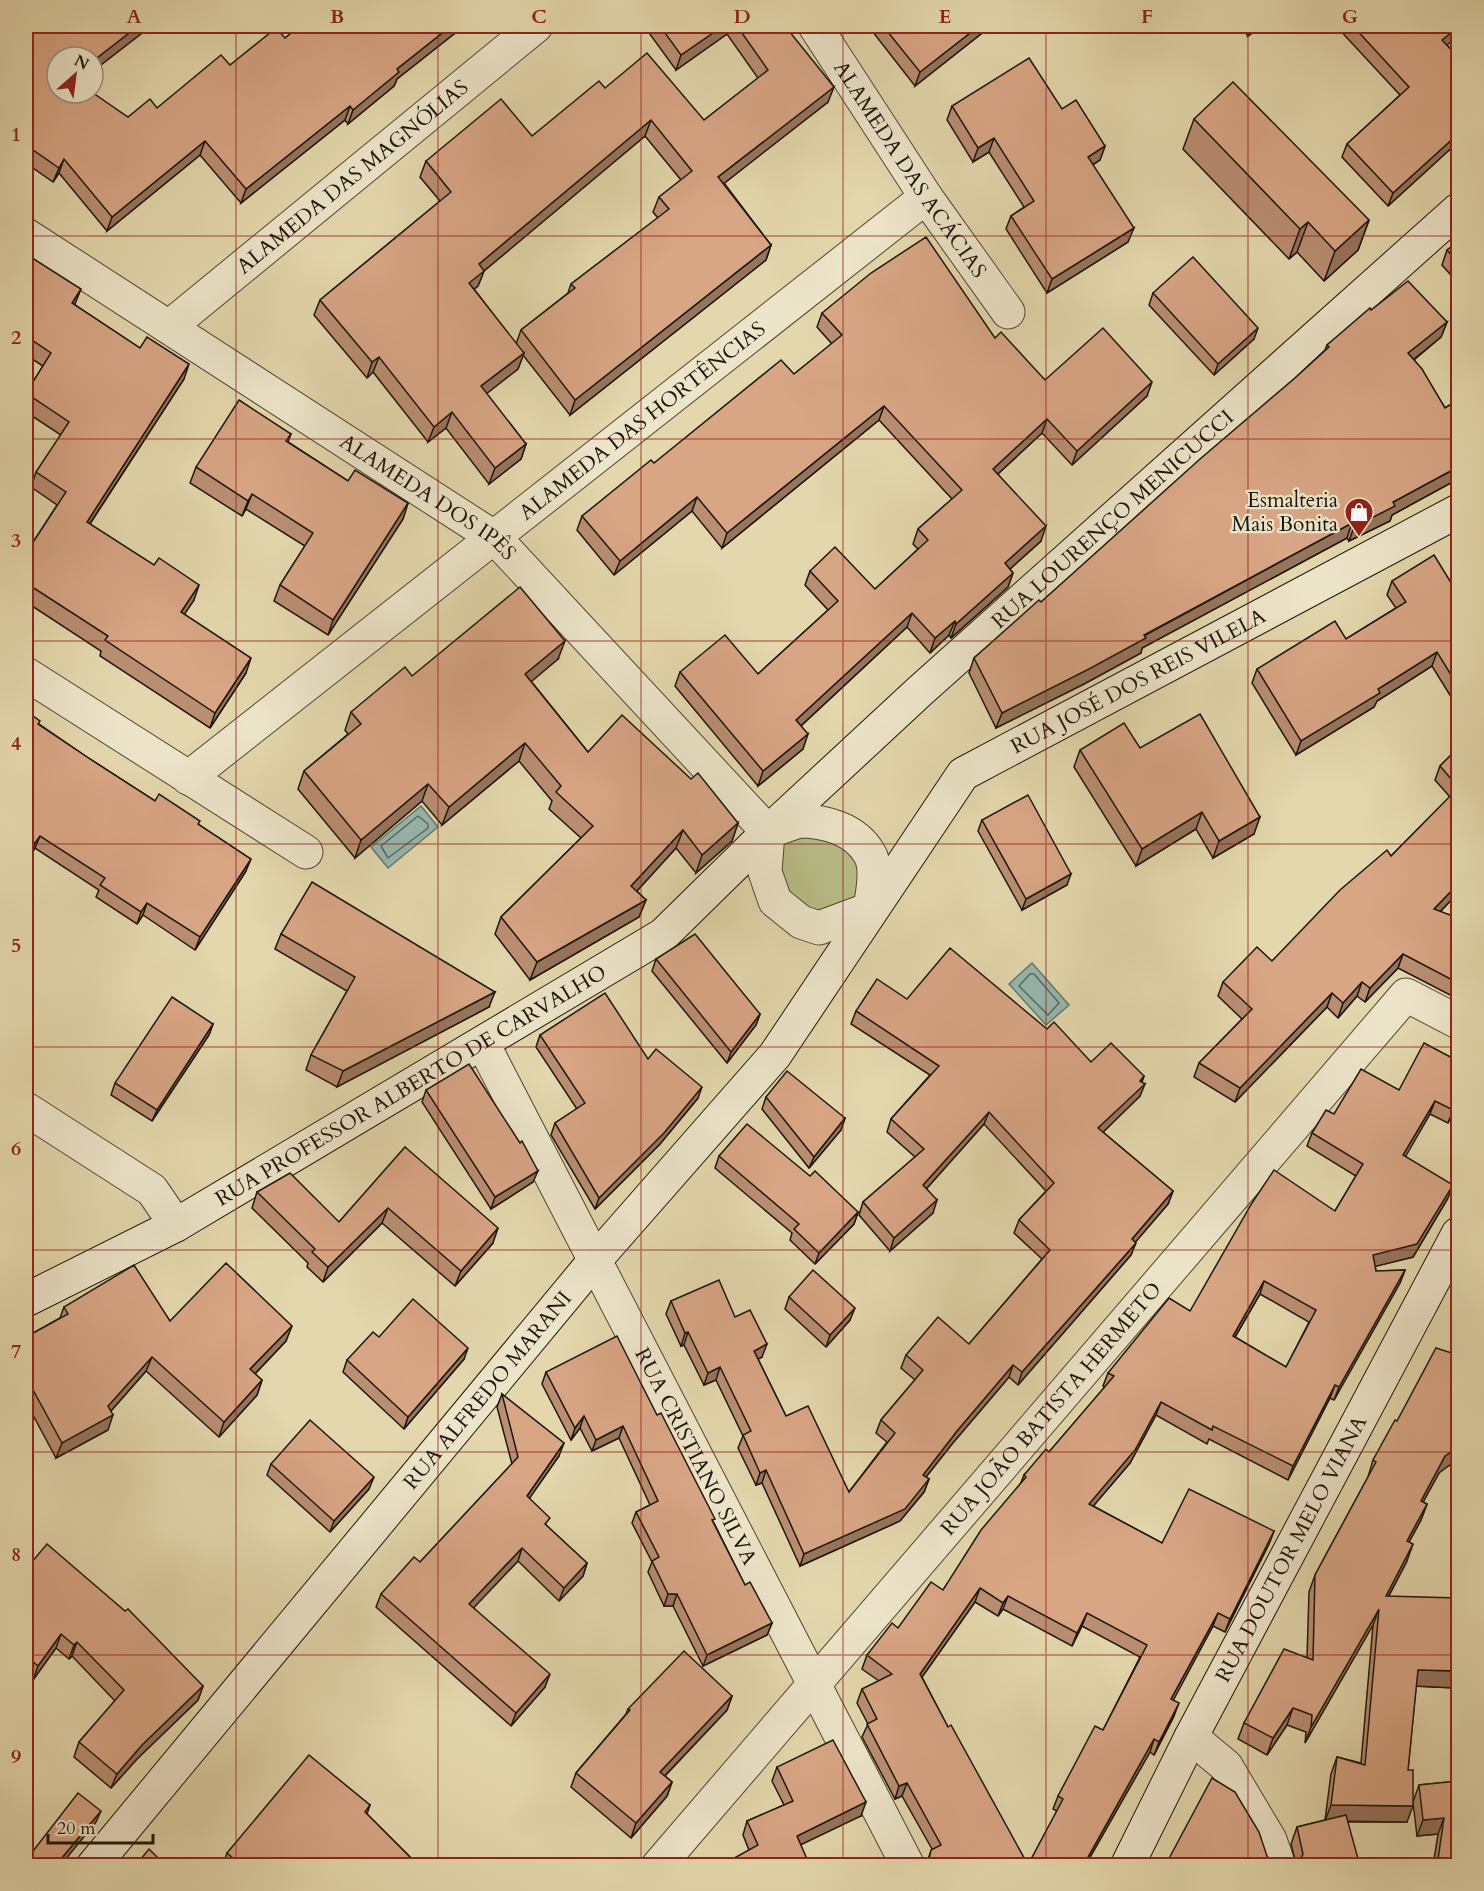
<svg xmlns="http://www.w3.org/2000/svg" width="1484" height="1891" font-family="Cardo,serif">
	<style>
		.green { fill: #b8bd87; stroke: #6a6a4a; stroke-width: 1.5 }
		.water { fill: #96b8b0; stroke: #66776e; stroke-width: 1.5 }
		.lines { fill: none; stroke-linecap: round; stroke-linejoin: round }
		.shore { stroke: #5a675e; stroke-width: 1.5 }
		.street-casing { stroke: #4f4634; stroke-width: 35 }
		.secondary-casing { stroke: #1d160c; stroke-width: 35 }
		.street { stroke: #ede5ca; stroke-width: 33 }
		.secondary { stroke: #ede5ca; stroke-width: 33 }
		.wall { fill: #ba8e72; stroke: #1d160c; stroke-width: 1.5; fill-rule: evenodd }
		.shaded-wall { fill: #97745d; stroke: #1d160c; stroke-width: 1.5 }
		.building { fill: #d8a585; stroke: #1d160c; stroke-width: 1.5; fill-rule: evenodd }
		.grid { fill: none; stroke: #8f2418; stroke-width: 1.5; stroke-opacity: 0.55 }
		.labels { text-anchor: middle; stroke-width: 4.5; stroke-linejoin: round; paint-order: stroke }
		.street-label { font-size: 21px; fill: #1d160c; stroke: #ede5ca }
		.poi-label { font-size: 21px; fill: #1d160c; stroke: #ede5ca; text-anchor: end }
		.neatline { fill: none; stroke: #8f2418; stroke-width: 2 }
		.grid-label { font-size: 20px; text-anchor: middle; font-weight: bold; fill: #8f2418 }
	</style>
	<rect width="100%" height="100%" fill="#e4d7ad"/>
	<filter id="stains"><feTurbulence type="fractalNoise" baseFrequency=".00333" numOctaves="4"/><feColorMatrix values="0 0 0 0 .2 0 0 0 0 .09 0 0 0 0 .02 0 0 0 .5 -.17"/></filter>
	<radialGradient id="worn" r=".72"><stop offset=".6" stop-color="#630" stop-opacity="0"/><stop offset="1" stop-color="#630" stop-opacity=".3"/></radialGradient>
	<path class="green" d="M811,833L866,859L867,889L849,906L799,915L773,863L782,838Z"/>
	<g class="water">
		<path d="M421,806L438,827L388,868L371,847Z"/>
		<path d="M1032,963L1069,1005L1046,1025L1009,984Z"/>
	</g>
	<g class="lines">
		<g class="shore">
			<path d="M418,816L428,824V828L388,858L381,846Z"/>
			<path d="M1030,974H1034L1059,1003L1048,1015L1019,986Z"/>
		</g>
		<g class="street-casing">
			<g id="street">
				<path id="s1" d="M815,26L926,197L1008,312"/>
				<path id="s2" d="M26,235L495,538L768,832"/>
				<path id="s3" d="M169,327L536,26"/>
				<path d="M26,674L306,852"/>
				<path id="s4" d="M188,778L926,197"/>
				<path d="M799,821C825,821 855,829 869,853C879,868 872,893 870,909L819,928L801,922L775,901L765,872L768,832Z"/>
				<path id="s5" d="M483,1044L908,1866"/>
				<path d="M26,1109L152,1190L176,1225"/>
				<path d="M1191,1737L1226,1766L1270,1840L1279,1866"/>
				<path id="s6" d="M658,1866L1406,995L1458,1022"/>
			</g>
		</g>
		<g class="secondary-casing">
			<g id="secondary">
				<path id="s7" d="M26,1300L176,1225L663,935L768,832L920,691L1458,210"/>
				<path id="s8" d="M93,1866L596,1259L775,1055L963,774L1458,511"/>
				<path id="s9" d="M1127,1866L1191,1737L1458,1234"/>
			</g>
		</g>
		<use href="#street" class="street"/>
		<use href="#secondary" class="secondary"/>
	</g>
	<g class="wall">
		<path d="M26,26H151L93,71L57,93L128,117L157,108L230,65L285,38L300,26H464L397,79L394,86L348,124L345,120L241,203L200,155L107,231L59,173L53,182L26,163Z"/>
		<path d="M644,26H785L828,102L724,183L771,245L766,260L570,415L523,355L518,369L486,393L526,444L521,459L489,484L446,428L428,442L373,372L367,378L314,315L320,300L440,201L420,177L426,161L532,136L605,88L704,120L758,78L727,34L676,70ZM645,136L681,180L659,197L653,212L658,218L571,284L568,293L521,330L516,344L474,289L478,286L484,271Z"/>
		<path d="M870,26H991L915,86L869,27Z"/>
		<path d="M1240,26H1262L1248,36Z"/>
		<path d="M1336,26H1458L1447,45L1458,57V142L1388,206L1342,157L1347,144L1400,95Z"/>
		<path d="M952,106L1062,109L1105,146L1100,160L1093,165L1128,242L1047,293L1006,229L1011,216L1024,207L989,152L973,162L947,120Z"/>
		<path d="M1194,119L1369,220L1358,250L1324,281L1297,252L1289,259L1183,149Z"/>
		<path d="M1458,242V283L1442,265L1447,250Z"/>
		<path d="M26,254L75,305L184,379L90,524L194,600L184,614L246,673L210,728L100,656L101,651L26,602V553L57,505L31,487L36,472L61,435L26,412V393L43,366L26,355Z"/>
		<path d="M1153,293L1254,339L1214,375L1149,305Z"/>
		<path d="M1371,310L1447,322L1441,337L1414,360L1445,408L1458,400V479L1392,515L1390,521L1349,541L1347,538L1142,648L1141,653L1084,684L996,728L969,673L974,658L1041,602L1295,378L1325,350L1327,345Z"/>
		<path d="M822,313L995,338L1045,380L1147,396L1072,465L1042,433L998,474L1041,541L1010,569L1013,573L1008,587L951,638L949,635L930,653L907,627L801,726L803,749L758,786L675,686L680,672L758,674L828,610L805,585L810,571L875,589L918,549L913,544L918,529L952,499L879,420L722,548L692,511L614,575L577,530L582,516L654,463L794,374L832,344L817,327Z"/>
		<path d="M291,434L288,442L348,481L408,503L403,519L328,635L274,601L280,585L305,546L246,509L242,516L190,483L196,467Z"/>
		<path d="M1392,581L1458,594V708L1432,666L1377,701L1374,707L1296,755L1252,683L1257,669L1346,639L1396,608L1387,595Z"/>
		<path d="M558,659L531,681L588,752L738,823L732,841L696,873L676,848L637,891L646,900L639,917L530,980L495,934L501,917L581,838L549,809L552,801L519,761L442,825L422,801L355,858L298,789L304,771L348,734L345,730L351,712L412,676Z"/>
		<path d="M26,711L39,724L90,759L155,801L199,825L246,871L195,950L143,915L137,924L96,897L99,890L35,848L30,856L26,853Z"/>
		<path d="M1140,748L1254,834L1213,858L1196,829L1136,866L1074,767L1080,750Z"/>
		<path d="M1458,748V893L1440,912L1458,918V988L1454,997L1398,968L1365,1002L1357,996L1338,1018L1327,1007L1235,1102L1194,1077L1199,1063L1242,1019L1218,996L1223,982L1272,961L1391,856L1450,797L1435,780L1440,766Z"/>
		<path d="M982,820L1067,885L1022,910L978,831Z"/>
		<path d="M281,934L489,1007L337,1087L306,1070L311,1055L347,991L275,949Z"/>
		<path d="M656,959L760,1014L756,1025L727,1063L652,971Z"/>
		<path d="M907,999L1047,1029L1091,1062L1144,1076L1142,1082L1140,1096L1103,1132L1173,1191L1168,1204L1135,1242L1131,1255L1018,1385L1009,1377L952,1444L926,1477L929,1479L924,1492L900,1521L800,1566L762,1483L756,1485L738,1448L743,1436L716,1380L704,1385L684,1345L681,1346L666,1314L671,1301L735,1317L762,1357L758,1359L786,1416L849,1492L887,1442L876,1433L881,1420L915,1380L901,1368L906,1355L969,1344L1042,1259L1014,1233L1019,1220L1046,1191L984,1124L927,1188L933,1213L890,1251L859,1215L863,1202L915,1157L887,1132L891,1119L930,1075L851,1024L856,1011Z"/>
		<path d="M213,1024L209,1035L152,1121L111,1095L115,1083Z"/>
		<path d="M540,1035L648,1059L698,1098L660,1144L595,1209L551,1135L555,1123L577,1109L536,1047Z"/>
		<path d="M426,1090L533,1182L491,1209L422,1102Z"/>
		<path d="M1399,1090L1458,1104L1448,1123L1430,1114L1405,1156L1448,1198L1413,1257L1375,1266L1376,1271L1405,1270L1400,1283L1334,1400L1330,1398L1288,1480L1209,1439L1207,1444L1156,1415L1130,1463L1093,1506L1162,1543L1274,1531L1269,1544L1225,1632L1213,1626L1173,1700L1174,1716L1154,1755L1150,1752L1085,1866H925L932,1849L902,1796L895,1799L862,1737L868,1724L857,1703L862,1689L879,1681L862,1669L867,1655L943,1590L1020,1485L1024,1475L1049,1452L1105,1387L1103,1386L1108,1373L1190,1311L1335,1211L1356,1176L1307,1146L1312,1133L1334,1114ZM1260,1294L1309,1322L1286,1367L1235,1337ZM975,1602L998,1616L1003,1609L1072,1646L1082,1626L1140,1657L1103,1730L1058,1796L1053,1809L1057,1811L1028,1865L948,1727L922,1677Z"/>
		<path d="M766,1097L845,1118L841,1130L809,1168L762,1109Z"/>
		<path d="M405,1147L493,1243L455,1286L382,1223L323,1282L307,1267L308,1263L252,1208L257,1192L339,1222Z"/>
		<path d="M719,1156L810,1176L858,1212L854,1224L815,1264L790,1240L792,1233L715,1168Z"/>
		<path d="M789,1297L850,1320L826,1347L785,1309Z"/>
		<path d="M64,1307L170,1321L286,1341L255,1374L262,1380L257,1395L219,1437L146,1371L111,1411L108,1430L56,1458L26,1402V1337L60,1318Z"/>
		<path d="M464,1359L404,1429L343,1372L347,1360Z"/>
		<path d="M546,1372L657,1415L714,1523L745,1585L772,1623L767,1635L703,1666L673,1606H664L648,1572L652,1562L632,1523L636,1512L650,1505L619,1438L592,1451L580,1428L571,1440L542,1384Z"/>
		<path d="M502,1394L559,1456L529,1498L547,1526L587,1563L583,1576L559,1601L518,1561L473,1607L545,1687L511,1726L376,1607L381,1594L420,1562L512,1464L497,1407Z"/>
		<path d="M1373,1460L1439,1473L1423,1502L1427,1504L1421,1520L1409,1542L1407,1561L1389,1596L1455,1688L1416,1686L1408,1770L1407,1822H1348L1296,1864L1291,1844L1297,1827L1325,1820L1331,1774L1337,1757L1361,1763L1373,1625L1305,1743L1306,1732L1287,1725L1267,1755L1238,1739L1244,1723L1307,1658L1309,1592L1315,1575L1368,1477Z"/>
		<path d="M271,1464L369,1489L330,1532L267,1475Z"/>
		<path d="M26,1569L203,1686L198,1700L137,1759L111,1788L74,1757L79,1742L115,1701L72,1656L69,1659L56,1648L33,1680L26,1675Z"/>
		<path d="M732,1696L727,1710L665,1776L672,1782L667,1796L631,1838L571,1787L576,1773L626,1714L628,1709Z"/>
		<path d="M777,1767L861,1816L749,1850L743,1835L747,1821L784,1805L772,1781Z"/>
		<path d="M1458,1781V1866H1433L1438,1834L1417,1836L1413,1802L1419,1785Z"/>
		<path d="M370,1805L367,1814L419,1866H224L223,1864L227,1853Z"/>
	</g>
	<g class="shaded-wall">
		<path d="M138,26H151L93,71V61Z"/>
		<path d="M451,26H464L397,79L394,86L348,124L353,110L397,69Z"/>
		<path d="M723,26H730L727,34L676,70L681,55Z"/>
		<path d="M979,26H991L915,86L920,72Z"/>
		<path d="M1252,26H1262L1248,36Z"/>
		<path d="M1458,27V36L1437,53L1442,40Z"/>
		<path d="M834,87L828,102L713,192L718,177Z"/>
		<path d="M350,106L345,120L241,203L246,189Z"/>
		<path d="M651,120L645,136L484,271L478,286L463,298L469,283L479,264Z"/>
		<path d="M1458,134V142L1388,206L1393,193Z"/>
		<path d="M994,138L989,152L973,162L978,148Z"/>
		<path d="M205,141L200,155L107,231L112,217Z"/>
		<path d="M1105,146L1100,160L1083,171L1088,157Z"/>
		<path d="M64,159L59,173L53,182L59,168Z"/>
		<path d="M1369,220L1358,250L1324,281L1335,251Z"/>
		<path d="M1308,222L1297,252L1289,259L1300,229Z"/>
		<path d="M1134,228L1128,242L1047,293L1052,279Z"/>
		<path d="M771,245L766,260L570,415L575,400Z"/>
		<path d="M81,289L75,304L66,318L72,303Z"/>
		<path d="M1447,322L1441,337L1403,368L1408,353Z"/>
		<path d="M1258,328L1254,339L1214,375L1218,364Z"/>
		<path d="M524,353L518,369L476,402L481,386Z"/>
		<path d="M379,357L373,372L367,378L372,362Z"/>
		<path d="M189,364L184,379L81,537L87,522Z"/>
		<path d="M1152,382L1147,396L1072,465L1077,451Z"/>
		<path d="M884,406L879,420L722,548L727,533Z"/>
		<path d="M452,412L446,428L428,442L434,427Z"/>
		<path d="M1047,419L1042,433L988,483L993,469Z"/>
		<path d="M526,444L521,459L489,484L495,468Z"/>
		<path d="M1458,467V479L1392,515L1390,521L1349,541L1354,527L1393,502Z"/>
		<path d="M252,494L246,509L242,516L248,501Z"/>
		<path d="M697,497L692,511L614,575L620,561Z"/>
		<path d="M408,503L403,519L328,635L333,620Z"/>
		<path d="M1352,523L1347,538L1142,648L1141,653L1084,684L996,728L1002,713Z"/>
		<path d="M1046,526L1041,541L1000,578L1005,563Z"/>
		<path d="M1013,573L1008,587L951,638L956,624Z"/>
		<path d="M199,585L194,600L176,627L181,612Z"/>
		<path d="M912,613L907,627L791,735L796,720Z"/>
		<path d="M955,621L949,635L930,653L935,638Z"/>
		<path d="M565,641L558,659L519,692L525,674Z"/>
		<path d="M1437,652L1432,666L1377,701L1374,707L1296,755L1301,741L1378,689Z"/>
		<path d="M251,658L246,673L210,728L215,713Z"/>
		<path d="M808,734L803,749L758,786L763,771Z"/>
		<path d="M525,743L519,761L442,825L449,807Z"/>
		<path d="M428,784L422,801L355,858L361,840Z"/>
		<path d="M1202,812L1196,829L1136,866L1142,849Z"/>
		<path d="M1260,817L1254,834L1213,858L1219,841Z"/>
		<path d="M738,823L732,841L696,873L702,855Z"/>
		<path d="M683,830L676,848L625,904L631,886Z"/>
		<path d="M40,836L35,848L30,856L35,843Z"/>
		<path d="M251,859L246,871L195,950L200,937Z"/>
		<path d="M1071,874L1067,885L1022,910L1026,899Z"/>
		<path d="M1458,884V893L1428,924L1434,909Z"/>
		<path d="M646,900L639,917L530,980L537,962Z"/>
		<path d="M147,903L143,915L137,924L141,912Z"/>
		<path d="M1403,954L1398,968L1365,1002L1370,988Z"/>
		<path d="M1362,982L1357,996L1338,1018L1343,1003Z"/>
		<path d="M495,992L489,1007L337,1087L343,1071Z"/>
		<path d="M1332,993L1327,1007L1235,1102L1240,1088Z"/>
		<path d="M760,1014L756,1025L727,1063L731,1052Z"/>
		<path d="M213,1024L209,1035L152,1121L157,1110Z"/>
		<path d="M1144,1076L1139,1088L1145,1084L1140,1096L1094,1141L1098,1128L1140,1081Z"/>
		<path d="M702,1087L698,1098L660,1144L595,1209L599,1198Z"/>
		<path d="M1458,1099V1104L1448,1123L1453,1110Z"/>
		<path d="M1435,1101L1430,1114L1399,1168L1403,1155Z"/>
		<path d="M989,1112L984,1124L919,1197L923,1185Z"/>
		<path d="M845,1118L841,1130L809,1168L814,1157Z"/>
		<path d="M538,1171L533,1182L491,1209L495,1197Z"/>
		<path d="M1453,1185L1448,1198L1413,1257L1369,1268L1373,1255Z"/>
		<path d="M1173,1191L1168,1204L1127,1252L1132,1239Z"/>
		<path d="M937,1200L933,1213L890,1251L894,1238Z"/>
		<path d="M388,1208L382,1223L323,1282L328,1267Z"/>
		<path d="M858,1212L854,1224L815,1264L819,1253Z"/>
		<path d="M498,1228L493,1243L455,1286L461,1271Z"/>
		<path d="M1136,1243L1131,1255L1018,1385L1022,1372Z"/>
		<path d="M1405,1270L1400,1283L1334,1400L1339,1387Z"/>
		<path d="M1264,1281L1260,1294L1228,1349L1233,1336Z"/>
		<path d="M855,1308L850,1320L826,1347L830,1335Z"/>
		<path d="M292,1326L286,1341L245,1384L250,1369Z"/>
		<path d="M688,1332L684,1345L681,1346L685,1333Z"/>
		<path d="M767,1344L762,1357L749,1364L754,1351Z"/>
		<path d="M468,1348L464,1359L404,1429L408,1417Z"/>
		<path d="M152,1357L146,1371L103,1420L113,1415L108,1430L56,1458L62,1443L108,1406Z"/>
		<path d="M1013,1365L1009,1377L952,1444L918,1487L923,1475L957,1431Z"/>
		<path d="M720,1367L716,1380L704,1385L708,1373Z"/>
		<path d="M262,1380L257,1395L219,1437L224,1422Z"/>
		<path d="M1335,1385L1330,1398L1288,1480L1293,1466Z"/>
		<path d="M1161,1402L1156,1415L1130,1463L1084,1517L1089,1504Z"/>
		<path d="M584,1416L580,1428L571,1440L575,1428Z"/>
		<path d="M623,1426L619,1438L592,1451L596,1440Z"/>
		<path d="M564,1443L559,1456L522,1509L527,1496Z"/>
		<path d="M1458,1447V1459L1439,1473L1415,1517L1421,1501L1445,1456Z"/>
		<path d="M766,1470L762,1483L756,1485L760,1473Z"/>
		<path d="M374,1477L369,1489L330,1532L334,1521Z"/>
		<path d="M929,1479L924,1492L900,1521L800,1566L804,1554Z"/>
		<path d="M1427,1504L1421,1520L1401,1557L1407,1541Z"/>
		<path d="M1274,1531L1269,1544L1225,1632L1230,1619Z"/>
		<path d="M1413,1544L1407,1561L1380,1612L1386,1596Z"/>
		<path d="M522,1548L518,1561L465,1617L469,1604Z"/>
		<path d="M587,1563L583,1576L559,1601L564,1588Z"/>
		<path d="M980,1588L975,1602L915,1687L920,1674Z"/>
		<path d="M668,1594H677L673,1606H664Z"/>
		<path d="M1008,1596L1003,1609L998,1616L1003,1603Z"/>
		<path d="M1379,1609L1373,1625L1305,1743L1311,1727Z"/>
		<path d="M1087,1613L1082,1626L1072,1646L1077,1633Z"/>
		<path d="M1218,1613L1213,1626L1167,1712L1171,1699Z"/>
		<path d="M772,1623L767,1635L703,1666L707,1655Z"/>
		<path d="M61,1634L56,1648L33,1680L38,1666Z"/>
		<path d="M77,1642L72,1656L69,1659L74,1645Z"/>
		<path d="M1418,1670L1458,1671V1679L1455,1688L1412,1686Z"/>
		<path d="M550,1674L545,1687L511,1726L516,1713Z"/>
		<path d="M203,1686L198,1700L137,1759L111,1788L117,1774L142,1745Z"/>
		<path d="M732,1696L727,1710L655,1786L660,1772Z"/>
		<path d="M1179,1703L1174,1716L1154,1755L1159,1742Z"/>
		<path d="M1293,1708L1287,1725L1267,1755L1273,1738Z"/>
		<path d="M1154,1739L1150,1752L1085,1866H1083Z"/>
		<path d="M672,1782L667,1796L631,1838L636,1823Z"/>
		<path d="M907,1783L902,1796L895,1799L899,1786Z"/>
		<path d="M866,1802L861,1816L792,1849L797,1836Z"/>
		<path d="M1331,1805L1413,1806L1407,1822L1325,1821Z"/>
		<path d="M101,1811L96,1822L60,1866H55Z"/>
		<path d="M1444,1818L1438,1834L1417,1836L1423,1820Z"/>
	</g>
	<g class="building">
		<path d="M26,26H138L93,61V57H57V93H93L128,117L150,99L157,108L221,55L230,65L276,28L285,38L300,26H451L397,69L399,72L353,110L350,106L246,189L205,141L112,217L64,159L59,168L26,145Z"/>
		<path d="M660,26H723L681,55Z"/>
		<path d="M737,26H785L834,87L718,177L771,245L575,400L521,330L575,288L571,284L669,209L659,197L692,171L651,120L479,264L484,271L469,283L524,353L481,386L526,444L495,468L452,412L434,427L379,357L372,362L320,300L451,192L426,161L501,99L532,136L599,81L605,88L647,53L704,120L768,70Z"/>
		<path d="M883,26H979L920,72Z"/>
		<path d="M1353,26H1458V27L1442,40L1458,57V134L1393,193L1347,144L1409,87Z"/>
		<path d="M1029,58L1062,109L1076,100L1105,146L1088,157L1134,228L1052,279L1011,216L1034,201L994,138L978,148L952,106Z"/>
		<path d="M1233,82L1369,220L1335,251L1308,222L1300,229L1194,119Z"/>
		<path d="M926,237L995,338L1001,332L1045,380L1103,328L1152,382L1077,451L1047,419L993,469L1046,526L1005,563L1013,573L956,624L955,621L935,638L912,613L796,720L808,734L763,771L680,672L725,635L758,674L838,601L810,571L835,547L875,589L928,540L918,529L962,490L884,406L727,533L697,497L620,561L582,516L651,460L654,463L781,360L794,374L842,335L822,313L871,273Z"/>
		<path d="M1458,242V262L1447,250Z"/>
		<path d="M26,254L81,289L72,303L140,348L147,337L189,364L87,522L154,565L159,558L199,585L181,612L251,658L215,713L105,640L108,636L26,583V553L66,492L36,472L69,422L26,393L51,353L26,336Z"/>
		<path d="M1193,257L1258,328L1218,364L1153,293Z"/>
		<path d="M1408,281L1447,322L1408,353L1422,369L1445,408L1458,400V467L1393,502L1395,506L1354,527L1352,523L1144,635L1146,638L1089,669L1002,713L974,658L1039,600L1041,602L1200,459L1295,378L1329,347L1327,345L1370,308L1371,310Z"/>
		<path d="M239,400L291,434L286,441L348,481L355,470L408,503L333,620L280,585L313,533L252,494L248,501L196,467Z"/>
		<path d="M1434,555L1458,594V686L1437,652L1378,689L1380,693L1301,741L1257,669L1335,621L1346,639L1406,602L1392,581Z"/>
		<path d="M520,587L565,641L525,674L588,752L622,715L691,779L698,773L738,823L702,855L683,830L631,886L646,900L537,962L501,917L593,826L556,792L561,786L525,743L449,807L428,784L361,840L304,771L361,724L351,712L405,667L412,676Z"/>
		<path d="M26,711L40,721L38,724L90,759L155,801L159,794L200,821L198,824L251,859L200,937L147,903L141,912L100,885L105,878L40,836L35,843L26,837Z"/>
		<path d="M1200,714L1260,817L1219,841L1202,812L1142,849L1080,750L1124,723L1140,748Z"/>
		<path d="M1458,748V787L1440,766Z"/>
		<path d="M1458,788V884L1434,909L1458,918V983L1403,954L1370,988L1362,982L1343,1003L1332,993L1240,1088L1199,1063L1252,1009L1223,982L1257,947L1272,961L1340,890L1387,850L1391,856Z"/>
		<path d="M1028,795L1071,874L1026,899L982,820Z"/>
		<path d="M312,882L495,992L343,1071L311,1055L355,977L281,934Z"/>
		<path d="M695,934L760,1014L731,1052L656,959Z"/>
		<path d="M950,948L1047,1029L1054,1022L1091,1062L1111,1043L1144,1076L1140,1081L1145,1084L1098,1128L1173,1191L1132,1239L1136,1243L1022,1372L1013,1365L957,1431L923,1475L929,1479L905,1509L804,1554L766,1470L760,1473L743,1435L751,1431L720,1367L708,1373L688,1332L685,1333L671,1301L719,1280L735,1317L750,1310L767,1344L754,1351L786,1416L808,1406L849,1492L895,1433L881,1420L923,1370L906,1355L938,1317L969,1344L1050,1250L1019,1220L1054,1183L989,1112L923,1185L937,1200L894,1238L863,1202L924,1149L891,1119L939,1066L856,1011L877,979L907,999Z"/>
		<path d="M605,993L648,1059L656,1049L702,1087L664,1133L599,1198L555,1123L585,1103L540,1035Z"/>
		<path d="M172,997L213,1024L157,1110L115,1083Z"/>
		<path d="M1424,1043L1458,1061V1099L1453,1110L1435,1101L1403,1155L1453,1185L1417,1244L1373,1255L1376,1271L1405,1270L1339,1387L1335,1385L1293,1466L1213,1426L1212,1430L1161,1402L1135,1450L1089,1504L1162,1543L1189,1489L1274,1531L1230,1619L1218,1613L1171,1699L1179,1703L1159,1742L1154,1739L1083,1866H926L928,1863L931,1850L941,1845L907,1783L899,1786L867,1724L877,1719L862,1689L892,1674L867,1655L892,1623L898,1628L931,1582L943,1590L981,1530L1026,1477L1024,1475L1046,1449L1049,1452L1114,1376L1108,1373L1169,1298L1190,1311L1252,1203L1274,1170L1335,1211L1363,1164L1312,1133L1326,1110L1334,1114L1361,1069L1399,1090ZM1264,1281L1316,1310L1286,1367L1233,1336ZM980,1588L1003,1603L1008,1596L1077,1633L1087,1613L1147,1645L1103,1730L1095,1726L1058,1796L1063,1799L1028,1865L951,1725L948,1727L920,1674Z"/>
		<path d="M469,1064L520,1143L522,1141L538,1171L495,1197L426,1090Z"/>
		<path d="M787,1071L845,1118L814,1157L766,1097Z"/>
		<path d="M747,1124L810,1176L815,1171L858,1212L819,1253L794,1229L799,1224L719,1156Z"/>
		<path d="M405,1147L498,1228L461,1271L388,1208L328,1267L312,1252L315,1249L257,1192L290,1173L339,1222Z"/>
		<path d="M226,1263L292,1326L250,1369L262,1380L224,1422L152,1357L108,1406L113,1415L62,1443L26,1377V1337L68,1314L64,1307L134,1265L170,1321Z"/>
		<path d="M813,1270L855,1308L830,1335L789,1297Z"/>
		<path d="M413,1299L468,1348L408,1417L347,1360L373,1332L379,1337Z"/>
		<path d="M617,1336L657,1415L661,1413L715,1519L712,1520L745,1585L750,1582L772,1623L707,1655L677,1594H668L652,1561L659,1557L636,1512L658,1501L623,1426L596,1440L584,1416L575,1428L546,1372Z"/>
		<path d="M1436,1348L1458,1355V1447L1445,1456L1421,1501L1427,1504L1407,1541L1413,1544L1386,1596L1458,1598V1671L1418,1670L1408,1770H1413V1806L1331,1805L1337,1757L1365,1765L1379,1609L1311,1727L1312,1715L1293,1708L1273,1738L1244,1723L1284,1649L1313,1660L1315,1575L1376,1462L1373,1460L1395,1420L1397,1421Z"/>
		<path d="M502,1394L564,1443L527,1496L550,1518L545,1524L587,1563L564,1588L522,1548L469,1604L550,1674L516,1713L381,1594L414,1557L420,1562L518,1457Z"/>
		<path d="M310,1420L374,1477L334,1521L271,1464Z"/>
		<path d="M47,1544L125,1611L128,1609L203,1686L142,1745L117,1774L79,1742L124,1690L77,1642L74,1645L61,1634L38,1666L26,1656V1569Z"/>
		<path d="M684,1651L732,1696L660,1772L672,1782L636,1823L576,1773L630,1710L628,1709Z"/>
		<path d="M833,1740L866,1802L797,1836L810,1866H720L758,1845L747,1821L793,1801L777,1767Z"/>
		<path d="M309,1755L370,1805L365,1812L419,1866H322L321,1864L320,1866H242L227,1853Z"/>
		<path d="M1212,1778L1235,1792L1259,1832L1267,1856L1272,1863L1276,1866H1165Z"/>
		<path d="M1458,1781V1866H1437L1444,1818L1423,1820L1419,1785Z"/>
		<path d="M78,1793L101,1811L55,1866H26V1852L30,1855Z"/>
		<path d="M1346,1815L1360,1866H1294L1299,1862L1303,1854L1297,1827Z"/>
		<path d="M149,1849L166,1866H135Z"/>
	</g>
	<path class="grid" d="M236,26V1866M438,26V1866M641,26V1866M843,26V1866M1046,26V1866M1248,26V1866M26,236H1458M26,439H1458M26,641H1458M26,844H1458M26,1047H1458M26,1250H1458M26,1452H1458M26,1655H1458"/>
	<defs>
		<g id="shop-pin" transform="scale(1.5)"><path d="M0 17L-7.5 6A9.5 9.5 0 1 1 7.5 6Z" fill="#8f2418" stroke="#ede5ca"/><path d="M-5-2.5h2.3a2.7 3.5 0 0 1 5.4 0H5L5.5 6h-11ZM-1.5-2.5h3a1.5 2.3 0 0 0-3 0Z" fill="#fff"/></g>
	</defs>
	<g fill-rule="evenodd">
		<use href="#shop-pin" x="1359" y="512"/>
	</g>
	<g class="labels">
		<g class="street-label">
			<text dy="7" stroke="none"><textPath href="#s1" startOffset="172">ALAMEDA DAS ACÁCIAS</textPath></text>
			<text dy="7" stroke="none"><textPath href="#s3" startOffset="237">ALAMEDA DAS MAGNÓLIAS</textPath></text>
			<text dy="7" stroke="none"><textPath href="#s4" startOffset="578">ALAMEDA DAS HORTÊNCIAS</textPath></text>
			<text dy="7" stroke="none"><textPath href="#s2" startOffset="480">ALAMEDA DOS IPÊS</textPath></text>
			<text dy="7" stroke="none"><textPath href="#s7" startOffset="1347">RUA LOURENÇO MENICUCCI</textPath></text>
			<text dy="7" stroke="none"><textPath href="#s8" startOffset="1596">RUA JOSÉ DOS REIS VILELA</textPath></text>
			<text dy="7" stroke="none"><textPath href="#s7" startOffset="441">RUA PROFESSOR ALBERTO DE CARVALHO</textPath></text>
			<text dy="7" stroke="none"><textPath href="#s8" startOffset="618">RUA ALFREDO MARANI</textPath></text>
			<text dy="7" stroke="none"><textPath href="#s6" startOffset="603">RUA JOÃO BATISTA HERMETO</textPath></text>
			<text dy="7" stroke="none"><textPath href="#s5" startOffset="464">RUA CRISTIANO SILVA</textPath></text>
			<text dy="7" stroke="none"><textPath href="#s9" startOffset="357">RUA DOUTOR MELO VIANA</textPath></text>
		</g>
		<g class="poi-label">
			<text x="1338" y="507">Esmalteria<tspan x="1338" dy="24">Mais Bonita</tspan></text>
		</g>
	</g>
	<rect width="1484" height="1891" fill="none" stroke="#e4d7ad" stroke-width="66"/>
	<g transform="translate(75 75) rotate(28)"><circle r="28" fill="#ede5ca" stroke="#9a927e" stroke-width="1.5"/>
	<path d="M0-4.5L10 22L0 15L-10 22Z" fill="#8f2418"/>
	<text y="-9" font-size="16" font-weight="bold" text-anchor="middle" fill="#1d160c">N</text>
	</g>
	<path d="M48 1834v9h105v-9" fill="none" stroke="#1d160c" stroke-width="3"/>
	<text x="57" y="1834" font-size="18" fill="#1d160c" stroke="#ede5ca" stroke-width="4.5" paint-order="stroke">20 m</text>
	<rect x="33" y="33" width="1418" height="1825" class="neatline"/>
	<g class="grid-label">
		<text x="134" y="23">A</text>
		<text x="337" y="23">B</text>
		<text x="539" y="23">C</text>
		<text x="742" y="23">D</text>
		<text x="945" y="23">E</text>
		<text x="1147" y="23">F</text>
		<text x="1350" y="23">G</text>
		<text x="16" y="141">1</text>
		<text x="16" y="344">2</text>
		<text x="16" y="547">3</text>
		<text x="16" y="750">4</text>
		<text x="16" y="952">5</text>
		<text x="16" y="1155">6</text>
		<text x="16" y="1358">7</text>
		<text x="16" y="1561">8</text>
		<text x="16" y="1763">9</text>
	</g>
	<rect width="100%" height="100%" filter="url(#stains)"/>
	<rect width="100%" height="100%" fill="url(#worn)"/>
</svg>
